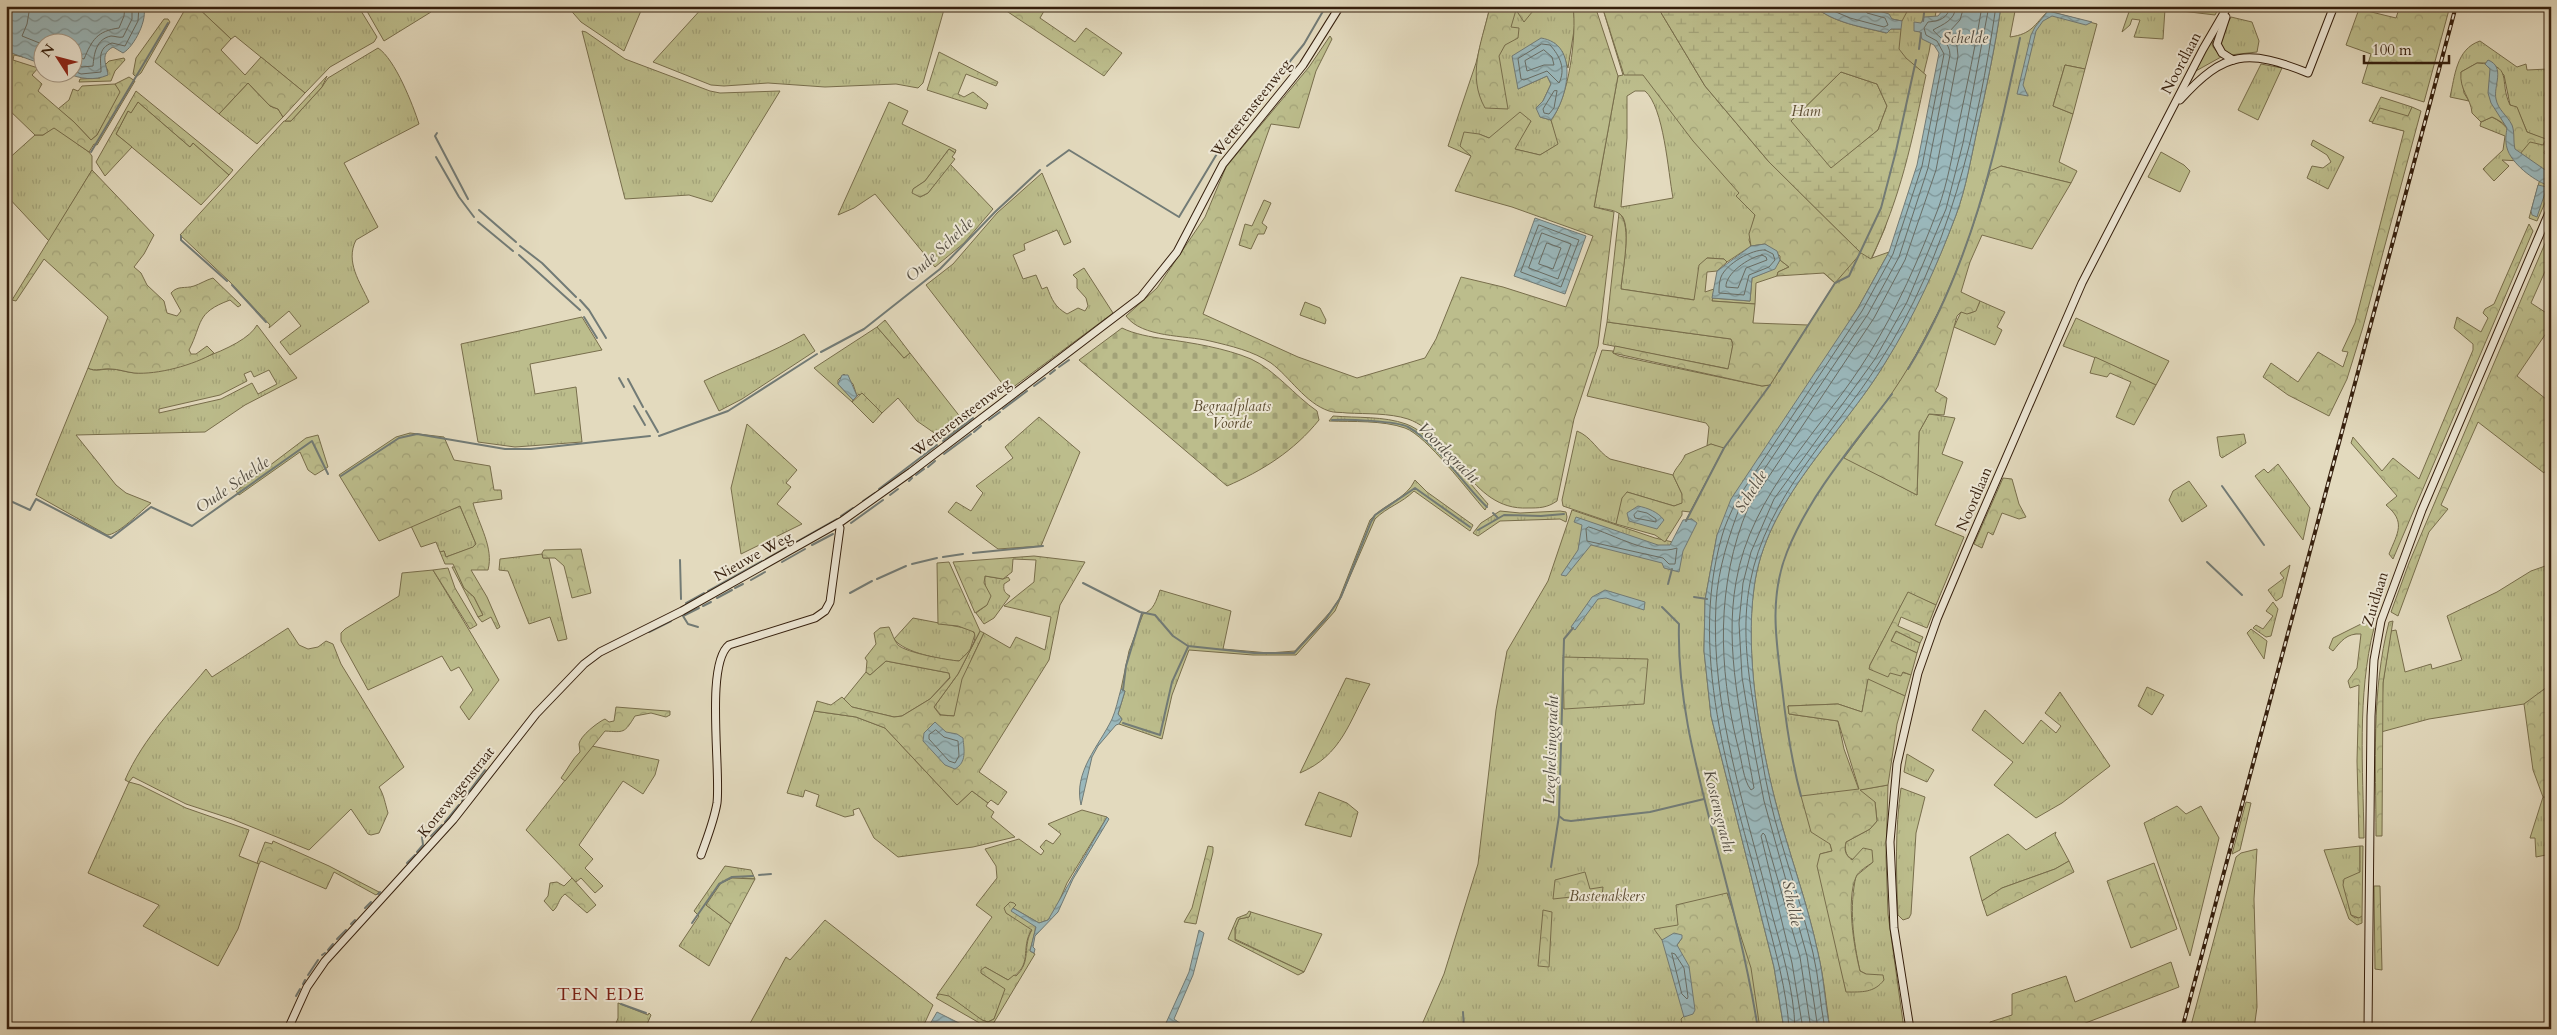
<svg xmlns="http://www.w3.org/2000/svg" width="2557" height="1035" font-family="Cardo,serif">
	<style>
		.grass { fill: url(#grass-tufts); stroke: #786e4c; fill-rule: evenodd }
		.forest { fill: url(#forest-crowns); stroke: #786e4c }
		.wetland { fill: url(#wetland-marsh); stroke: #786e4c; fill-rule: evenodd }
		.cemetery { fill: url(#cemetery-stones); stroke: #786e4c }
		.garden { fill: #bcbd8c; stroke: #786e4c }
		.water { fill: url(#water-waves); stroke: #727b76 }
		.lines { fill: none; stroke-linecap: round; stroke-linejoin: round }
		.shore { stroke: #686c64; stroke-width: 1 }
		.stream { stroke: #727b76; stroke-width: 2 }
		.secondary-casing { stroke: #351f0d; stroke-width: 9 }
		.secondary { stroke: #ede7d5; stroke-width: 7 }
		.rail-casing { stroke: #351f0d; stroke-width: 4 }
		.rail { stroke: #ede7d5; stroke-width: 2; stroke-dasharray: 5.5; stroke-linecap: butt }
		.labels { text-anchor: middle; stroke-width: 4; stroke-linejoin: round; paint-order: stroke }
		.street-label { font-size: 15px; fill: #351f0d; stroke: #ede7d5 }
		.park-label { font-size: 15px; font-style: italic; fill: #5e4e33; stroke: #ede7d5 }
		.water-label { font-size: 16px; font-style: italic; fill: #534d42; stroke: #ede7d5 }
		.quarter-label { font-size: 18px; letter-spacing: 1px; fill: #7a1f14; stroke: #ede7d5 }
	</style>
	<defs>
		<pattern id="grass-tufts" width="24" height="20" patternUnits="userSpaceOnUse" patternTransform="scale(1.25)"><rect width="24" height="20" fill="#bcbd8c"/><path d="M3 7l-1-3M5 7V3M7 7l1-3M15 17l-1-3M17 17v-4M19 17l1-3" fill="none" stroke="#a2a278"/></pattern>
		<pattern id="forest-crowns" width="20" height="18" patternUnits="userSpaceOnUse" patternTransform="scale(1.25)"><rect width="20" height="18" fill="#bcbd8c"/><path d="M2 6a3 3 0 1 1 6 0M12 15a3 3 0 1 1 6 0" fill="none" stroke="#a2a278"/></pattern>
		<pattern id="wetland-marsh" width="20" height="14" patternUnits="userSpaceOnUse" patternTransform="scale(1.25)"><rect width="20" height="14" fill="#bcbd8c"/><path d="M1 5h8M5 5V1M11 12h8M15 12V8" fill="none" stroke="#a2a278"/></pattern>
		<pattern id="cemetery-stones" width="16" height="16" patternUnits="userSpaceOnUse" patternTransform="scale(1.25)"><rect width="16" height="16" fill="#bcbd8c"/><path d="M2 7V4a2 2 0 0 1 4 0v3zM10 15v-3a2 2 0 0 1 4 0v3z" fill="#a2a278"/></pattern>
		<pattern id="water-waves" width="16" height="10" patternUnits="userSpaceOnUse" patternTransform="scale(1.25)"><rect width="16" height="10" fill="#9ab8bc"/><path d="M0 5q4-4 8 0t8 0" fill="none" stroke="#7e9597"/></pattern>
	</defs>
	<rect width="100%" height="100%" fill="#e3dabe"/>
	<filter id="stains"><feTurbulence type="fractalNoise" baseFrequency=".004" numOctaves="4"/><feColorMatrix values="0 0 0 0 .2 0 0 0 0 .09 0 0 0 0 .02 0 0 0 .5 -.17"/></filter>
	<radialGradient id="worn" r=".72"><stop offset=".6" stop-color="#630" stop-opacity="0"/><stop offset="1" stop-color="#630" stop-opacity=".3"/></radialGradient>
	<g class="grass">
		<path d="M196,6H358L377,37L374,42L330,67L305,93L235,36L231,39Z"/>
		<path d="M364,6H428L431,12L384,41Z"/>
		<path d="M567,6H643L624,51L581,22Z"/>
		<path d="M704,6H945L923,83L918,88L896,84L825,87L768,83L724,86L711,85L653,62Z"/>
		<path d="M1488,6H1573L1575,24L1568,68L1562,51L1518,89L1547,76L1551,84L1543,101L1540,117L1551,120L1559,144L1540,155L1514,149L1531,121L1489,138L1479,134L1471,156L1448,146L1476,63L1489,11Z"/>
		<path d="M1602,6H1937L1929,52L1885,228L1872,258L1889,252L1858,308L1717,535L1705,600L1704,651L1711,716L1774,967L1784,1029H1420L1444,974L1478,864L1496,710L1507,651L1548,581L1572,510L1655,538L1686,545L1692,519L1686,520L1723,449L1711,444L1707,446L1709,427L1706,423L1587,396L1602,350L1613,351V353L1619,356L1762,386L1770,385L1835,283L1736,196L1755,215L1749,240L1751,246L1727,262L1724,259L1707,258L1695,300L1621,289C1622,274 1632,224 1621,215C1615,209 1602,209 1594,207L1618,76L1623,75ZM1635,91H1645C1664,107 1668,172 1673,198L1621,207L1627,138V96Z"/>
		<path d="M2001,6H2016L2010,37C2032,34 2034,25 2048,11L2097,24L2085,69L2065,65L2053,106L2073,114L2059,162L2077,171L2071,183L2001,166L1980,208L1969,242L1943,303L1910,366L1892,394L1844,457L1917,495L1919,432L1929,414L1955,418L1942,454L1963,462L1935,525L1964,537L1936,605L1908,593L1870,665V669C1883,672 1899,670 1911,675L1905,696L1868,680L1862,712L1838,704L1788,706L1789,714L1838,721L1844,749L1859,790L1888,785L1886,857L1888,914L1904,1029H1830C1826,1004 1824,978 1818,953C1807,901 1788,851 1775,800C1759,736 1745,654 1754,588C1765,500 1841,436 1885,363C1913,317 1937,266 1956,215C1966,188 1971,158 1977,130C1986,89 1995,48 2001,6ZM1875,802L1877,821L1870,829L1846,842C1842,862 1858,861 1873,862L1856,876C1849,907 1853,940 1860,971L1866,974L1846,991L1820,854L1832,851L1830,844Z"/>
		<path d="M2131,6H2220L2215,15L2165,9L2163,39L2134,37L2140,20L2132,19L2130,25L2122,32Z"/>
		<path d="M2231,17L2252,22L2259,41L2257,52L2230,55L2224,52L2219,39Z"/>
		<path d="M582,31L586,32L625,59L710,91L720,93L780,91L712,202L689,195L625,199Z"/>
		<path d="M2212,40L2213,47L2221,57L2194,72Z"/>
		<path d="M2480,41L2517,67L2526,64L2527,70L2548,69L2551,137L2544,153L2551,161V189L2537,221L2529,218L2540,179L2521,161L2502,160L2509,166L2494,181L2483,169L2503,150L2505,136L2480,126L2481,122L2492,117C2506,124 2513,133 2514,149L2539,137L2527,132L2517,108L2510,105L2504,75L2490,63H2477L2461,72L2464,93L2469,101L2450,97C2455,76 2456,49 2480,41Z"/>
		<path d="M378,48C395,59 413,105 419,124L344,163L378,227L356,240C345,262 360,282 369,302L290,355L280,342L301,326L289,311L269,328L270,325L230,282L180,235L284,121H291L322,87L328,78Z"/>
		<path d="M2261,64L2282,68L2258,120L2238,110Z"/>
		<path d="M248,83L270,106L278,109L283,117L257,144L219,114Z"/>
		<path d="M115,84L121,92L97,135L91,140L74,122L58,109L69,100L73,89L78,91L82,86Z"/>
		<path d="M2381,97L2412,107L2404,131L2369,121Z"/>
		<path d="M138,102L190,147L193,143L229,175L201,205L116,134L128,111L131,112Z"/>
		<path d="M889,102L908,111L902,124L956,150L955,153L949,149L925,181L913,189L920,197L928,193L950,164L993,209L964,243L935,267L875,194L854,208L838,215Z"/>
		<path d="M54,127L89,152L92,156V170L49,241L6,195V161L35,135H43Z"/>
		<path d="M2313,140L2344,157L2328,189L2307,178L2312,166L2323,168L2331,162L2327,155L2311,145Z"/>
		<path d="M1042,173L1071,242L1064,245L1057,230L1024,244L1025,250L1013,255L1023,279L1036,275L1042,289L1047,287C1052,300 1055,307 1067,314L1078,308L1085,311L1088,306L1086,298L1077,288V279L1073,275L1084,268L1113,313L1008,391L926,285L953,264L997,213Z"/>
		<path d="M1780,260L1789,267L1778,272L1777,276L1756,283L1755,304L1712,301V298L1750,301L1752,278C1762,273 1775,271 1780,260Z"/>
		<path d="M1980,301L2005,312L1997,327L2002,330L1995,345L1954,327L1961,312C1973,315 1976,312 1980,301Z"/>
		<path d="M1305,302L1320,308L1326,320L1325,324L1300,315Z"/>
		<path d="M582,317L602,350L530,364L535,394L576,387L582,442L515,447L478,442L461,344Z"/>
		<path d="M2076,318L2169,361L2156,385L2096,358L2063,346Z"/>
		<path d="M1607,322L1731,339L1733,344L1729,369L1603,344Z"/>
		<path d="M257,325L297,378L245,405L205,432L76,435L116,485L126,493L151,503C141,511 118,535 107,535L36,495L88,368C94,372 102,369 110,369C119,369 128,373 137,373C165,372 244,350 257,325ZM269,370L277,384L258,394L252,383L221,399L159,413V409L220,395L247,381L244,374L251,371L254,377Z"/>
		<path d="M877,327L904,358L910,353L965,423L943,439L917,421L898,398L882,413L859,394L857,396L853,384L844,374L838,380V384L853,400L852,402L814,368Z"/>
		<path d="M804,334L815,351L742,399L719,411L704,381C737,365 772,353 804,334Z"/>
		<path d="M1333,416C1357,418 1384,416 1406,424C1431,432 1469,483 1488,504L1485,510C1468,491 1427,436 1405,428C1382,420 1353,422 1329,421Z"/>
		<path d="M1039,417L1080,452L1041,546L998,549L948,512L956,502L971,511L983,493L976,486L1013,458L1005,447Z"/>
		<path d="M747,424L797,470L786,483L791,487L777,504L802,524L741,554L731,488Z"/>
		<path d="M1577,431C1592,437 1597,451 1610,459L1673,475L1682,494L1683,503L1674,506L1627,492L1616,524L1563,506L1562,500Z"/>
		<path d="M2244,434L2246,443L2222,458L2220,456L2217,437Z"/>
		<path d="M2278,464L2310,508L2303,540L2255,476L2264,469L2268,473Z"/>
		<path d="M1415,480L1427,492L1473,525L1470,531L1414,491C1402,503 1387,507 1375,519L1335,611L1296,655H1253L1189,650L1172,695L1162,739L1119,724L1122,719L1118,714L1125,691L1121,689L1129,651L1143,614C1154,610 1156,601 1160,590L1231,611L1223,649L1269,653L1295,651L1331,611L1339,599L1370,520C1383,504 1406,500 1415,480Z"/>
		<path d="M2189,481L2207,506L2182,522L2169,500L2173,491Z"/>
		<path d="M460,506L476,544L474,547L446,557L444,551L440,552L436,542L421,547L411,526Z"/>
		<path d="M1500,511L1520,513L1560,511L1566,512L1567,517L1566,522L1560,519L1500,521L1478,536L1473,533L1481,523Z"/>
		<path d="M542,554L543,558H549L567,639L558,641L550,617L529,624L508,571L499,570L500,559Z"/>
		<path d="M2551,564V682L2543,692L2524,704L2429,719L2381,732L2383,683L2391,631L2396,630L2405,672L2431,664L2432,669L2462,660L2447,616L2497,592L2531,571Z"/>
		<path d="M2290,565L2282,597L2276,601L2268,590L2284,578L2280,573Z"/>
		<path d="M452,567H455L464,588L474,597L483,615L478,617L477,615Z"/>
		<path d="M433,570L499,680L469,720L460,707L473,690L459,667L451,671L442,656L368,690L341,641V633L345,629L399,596L402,573Z"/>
		<path d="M985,576L1003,579L1008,577L1010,580L1004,584C1003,591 1005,593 1010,596L994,618L984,624L976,613L987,605C988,593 984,585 985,576Z"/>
		<path d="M2273,602L2278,609L2271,636L2266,637L2253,628L2256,625L2263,629L2273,616L2266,611Z"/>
		<path d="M913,618L970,629L975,634L970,650L959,661C943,660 904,653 894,639Z"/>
		<path d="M288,628L299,645L308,649L318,647L326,641L333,644L341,664L404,767L379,787C384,795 385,803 388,813L379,833L371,835L368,834L351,809L309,850L232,819L186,804L133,777L129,782L140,785L186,808L249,830L239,856L259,864L238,929L218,966L143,926L159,905L88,873L129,782L125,780C143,738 177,704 206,669L212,677Z"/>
		<path d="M2251,629L2267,641L2264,659L2247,633Z"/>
		<path d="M980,631L984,633L972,658L955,716L941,715L934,707L958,674Z"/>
		<path d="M1896,631L1920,643L1917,653L1891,641Z"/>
		<path d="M886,661L949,673L950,677L930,699L902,716L894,717L852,707L844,699L866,672L870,675Z"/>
		<path d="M1346,678L1370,684C1349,722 1342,755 1300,773Z"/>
		<path d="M2147,687L2164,695L2152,715L2138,706Z"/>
		<path d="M2060,692L2110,766L2062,803L2036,818L1994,785L2013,762L1972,730L1985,710L2023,744L2041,720L2056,733L2061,726L2045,713Z"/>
		<path d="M814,711L856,717L885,728L957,805L972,791L988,803L986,806L994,812L991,817L1015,837L973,847L898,857L874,838L859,808L853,810L854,815L845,817L816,806L819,795L805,790L803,797L787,793Z"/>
		<path d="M592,746L659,760L655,775L643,794L623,781L579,845L593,859L585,868L603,886L595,893L581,878L576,882L526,830Z"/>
		<path d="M1907,754L1934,770L1927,782L1904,772Z"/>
		<path d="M1901,788L1925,797L1916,833L1911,914L1909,918L1903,920L1898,915C1896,872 1895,830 1901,788Z"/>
		<path d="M2543,797H2551V854L2536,857L2535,838H2530Z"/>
		<path d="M2246,802L2251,803L2240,850L2232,854Z"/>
		<path d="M2177,806L2186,814L2201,806L2219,838L2190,956L2144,823Z"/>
		<path d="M1082,810L1107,817L1067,883L1054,913L1048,920L1039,923L1013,908L1014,903L1006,913L1032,927V929C1019,950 1035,965 1008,980L985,967L981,973L1006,989L994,1019L988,1022L982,1020L937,995L992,917L976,905L997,878L996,866L985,849L1019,839L1041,855L1044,851L1040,847L1046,840L1053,844L1061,834L1048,824Z"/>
		<path d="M2056,832L2055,835L2069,861L2055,869L2002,888L1982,901L1970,857L2008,834L2026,850Z"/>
		<path d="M2360,846V872L2351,915L2355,918L2362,916V923L2357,925L2349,919L2324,850Z"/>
		<path d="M2257,849L2254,899L2257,1007L2254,1029H2190L2236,857L2241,853Z"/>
		<path d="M725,866L751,870L755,879L742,878L706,905L731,924L709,966L679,946L699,916L694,911Z"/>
		<path d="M1251,912L1322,934L1304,972L1235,939V929L1239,919L1249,917Z"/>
		<path d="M825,920L933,1005L922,1029H747L786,957L790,960Z"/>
		<path d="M618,1003L648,1015L649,1013L651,1015L645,1029H614L618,1018Z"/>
	</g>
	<g class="forest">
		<path d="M187,6H196L231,39L221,50L245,75L261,57L305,93L283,117L278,109L270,106L248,83L219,114L155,62Z"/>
		<path d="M999,6H1047L1040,18L1075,42L1086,28L1122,53L1104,76Z"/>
		<path d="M1488,6H1537L1524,22L1516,10L1511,27L1519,28L1518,38L1505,45L1499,56L1508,109L1485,108C1467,76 1481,44 1489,11Z"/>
		<path d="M1573,6H1595L1618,76L1594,207L1614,212L1598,346L1574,419L1557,501C1547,508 1539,508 1528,508C1469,511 1456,436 1408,419C1389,413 1367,414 1347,413C1342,412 1334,413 1329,411C1305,403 1290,377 1271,363C1253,351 1231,346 1210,341C1185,335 1142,338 1126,316L1157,288L1205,217L1226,167L1309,67L1330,36L1332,39L1316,71L1299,128L1271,124L1203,314L1298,357L1357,378L1425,358L1436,339L1461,277L1503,287L1566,307L1593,236L1512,207L1455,191L1471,156L1460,146L1464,132L1479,134L1489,138L1520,112L1531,121L1515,149L1540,155L1558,144L1551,120C1569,98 1577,35 1573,6Z"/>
		<path d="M1602,6H1657L1705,86L1769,162L1861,253L1835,283L1824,273L1777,276L1778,272L1789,267L1780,260V256L1765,244L1751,246L1749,234L1755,215L1736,196L1739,193L1693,141L1643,75H1624Z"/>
		<path d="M2400,6H2450L2424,102L2362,83L2371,54L2346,45L2359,9L2396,18Z"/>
		<path d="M164,19H168L170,22L141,73L136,77L133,74L136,58Z"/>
		<path d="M6,51L23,57L14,55L13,60L38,68L32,75L42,84L38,91L74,122L91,140L97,135L120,92L115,84L129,77L135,81L97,145L94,144L89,152L54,128L43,135H35L6,107Z"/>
		<path d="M939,52L998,82L996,86L966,74L958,94L964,97L973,92L988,104L986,109L927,90Z"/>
		<path d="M124,58L125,60L115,71L111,81L79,82L80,79L100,78L108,71L105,65L109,61Z"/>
		<path d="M2477,63C2515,65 2498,80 2510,105L2517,107L2527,132L2546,139L2543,145L2530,142L2520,154H2517C2507,136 2516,128 2492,117L2481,122L2472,113C2471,98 2459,90 2461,72Z"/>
		<path d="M2065,65L2085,69L2073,114L2053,106Z"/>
		<path d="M1841,72L1877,84L1887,106L1878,130L1831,169L1790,122Z"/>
		<path d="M327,76L322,87L291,121H285Z"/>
		<path d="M136,91L233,170L229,175L193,143L190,147L138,102L131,113L128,111L116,134L132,147L105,176L96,162Z"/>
		<path d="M2412,107L2421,111L2363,327L2347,379L2329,416L2288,395L2263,377L2271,363L2298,382L2318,352L2343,367L2348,352L2342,351L2355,323L2404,131L2372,123L2380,108L2408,116Z"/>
		<path d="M949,149L955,153L952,157L955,159L928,193L920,197L912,193L913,189L925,181Z"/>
		<path d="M2001,166L2071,183L2032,249L1982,235L1970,262L1961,292L1980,301L1976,311L1967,314L1961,312L1957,316L1938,386L1935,391L1947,398L1944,415L1929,414L1919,432L1917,495L1844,458C1866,428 1889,400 1908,368C1946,306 1970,240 1990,171Z"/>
		<path d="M92,170L154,235L144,254L134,267L141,273L147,285L164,301L167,313L177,316L181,311L171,293C178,285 185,289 194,286C200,284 206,280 213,278L241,305L238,307L230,300C195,313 203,323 189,350L191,354H196L207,346L214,353C194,365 157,375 134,373C126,372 118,369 111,369C103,368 95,372 88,368L108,317L44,259L16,301L12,300Z"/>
		<path d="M1264,200L1271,203L1262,223L1267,227L1264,234H1258L1251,249L1239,245L1245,224L1252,226Z"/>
		<path d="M1619,213C1633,225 1622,271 1621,289L1694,300L1699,265L1707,258L1724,259L1727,262L1717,271L1707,272L1705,292L1714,289L1712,301L1755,304L1753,323L1808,325L1770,385L1762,386L1613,353L1615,346L1728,369L1733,344L1731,339L1607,322Z"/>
		<path d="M2529,224L2533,231L2393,559L2389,554C2398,532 2406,522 2386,505L2397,496L2351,443L2353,437L2382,471L2393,458L2419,479L2473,350V344L2454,328L2457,317L2481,332L2488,318L2483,313L2485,309L2494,304Z"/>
		<path d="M2546,241L2551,244V258L2531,303L2551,316V326L2517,376L2551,403V461L2544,473L2478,422L2441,505L2448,509L2429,532L2398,616L2391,612L2409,563Z"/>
		<path d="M885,320L910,353L904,358L877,327Z"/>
		<path d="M2095,357L2156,385L2134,425L2116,417L2131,382L2110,373L2107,377L2090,373Z"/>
		<path d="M862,393L882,413L873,423L852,402Z"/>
		<path d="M410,433L444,437L454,460L490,466L494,490H501L502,499L473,503C479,525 494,548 488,570H471L487,597L500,627L497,629L491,617L482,622L478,617L483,615L474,597L464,588L453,564H445L440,552L444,551L446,557L473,547L476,544L460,506L379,541L339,475L396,437Z"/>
		<path d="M318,435L328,467L315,475L308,470L300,452L239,495L236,491L306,438Z"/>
		<path d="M1711,444L1724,448L1690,512L1682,511V515L1665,542L1655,535L1616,524L1622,498L1627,492L1674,506L1682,503V494L1673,475C1675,468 1682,463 1685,455Z"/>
		<path d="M2003,478L2012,479L2019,504L2026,517L2019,519L2002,513L1993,535L1988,532L1982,548L1974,544Z"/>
		<path d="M581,549L591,593L572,598L564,566L555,558H543L542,553L544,550Z"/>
		<path d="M1034,556L1085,562L1060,605L1049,660L979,772L1007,792L998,805L991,800L988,803L972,791L957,805L885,728L856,717L814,711L817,701L831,705L842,697L852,707L894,717L902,716L930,699L950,678L949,673L886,661L870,675L866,672L867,661L865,658L876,644L874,633L880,628L889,627C892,633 894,640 898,645C907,653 947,660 959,661C967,654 978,643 974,632L958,626L938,624L937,563L949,562L980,631L958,674L934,707L940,715L954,716L962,679L984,633L1010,648L1016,637L1045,650L1051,617L1004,606L1034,582L1036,560L1013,559L1012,572L1003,579L985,576L984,583L991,596L987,605L975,613L953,562Z"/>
		<path d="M448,568L455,588L477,625L470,629L433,570Z"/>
		<path d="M1908,592L1936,605L1927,628L1901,617L1898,626L1923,637L1920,643L1896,631L1891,641L1917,653L1911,675L1903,672L1901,676L1890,673L1888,677L1869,669L1870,665Z"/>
		<path d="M2393,621L2383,683L2382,836H2376C2376,765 2371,692 2389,622Z"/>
		<path d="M2363,623L2370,624L2374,628C2357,695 2363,769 2364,838H2359L2357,761L2359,685L2350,688L2348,681L2357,668L2361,634C2347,633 2341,641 2333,651L2329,648L2333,638Z"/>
		<path d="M1563,657L1648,659L1644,704L1564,709Z"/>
		<path d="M1868,679L1905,696L1897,724L1888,785L1860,790L1875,802L1877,821L1870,829L1846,842C1844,850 1845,855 1852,860L1863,848L1872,850L1873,862C1868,866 1858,871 1856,877C1846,900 1854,947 1860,971L1866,974L1883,975L1884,980C1874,993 1862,992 1846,992L1817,866L1820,854L1832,851L1830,844L1811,832L1801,796L1859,789L1838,721L1789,714L1788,706L1838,704L1862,712Z"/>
		<path d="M2551,684V797H2543L2533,770L2524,704Z"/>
		<path d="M616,707L667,711H670V715L666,717L651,713L635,716C624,734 624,732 605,731L565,781L561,778C568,769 572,759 580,752C580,749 579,747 579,744C580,736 598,722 605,719L609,722L614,721Z"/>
		<path d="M1319,792L1347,803L1358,812L1351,837L1305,825Z"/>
		<path d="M273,841L329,866L379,892L376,895L334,872L326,889L261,861L259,864L257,863L265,842L272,844Z"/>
		<path d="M1208,846L1213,847V852L1196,924L1184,922L1192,908Z"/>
		<path d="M2360,846H2363L2362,916L2359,918L2351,915L2343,885L2344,879L2360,872Z"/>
		<path d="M2069,861L2074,872L1987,916L1982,901L2002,888L2055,869Z"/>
		<path d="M2154,863L2177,929L2131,948L2107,881Z"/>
		<path d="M1585,872L1590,889L1603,887L1602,896L1598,894L1553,899L1555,880Z"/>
		<path d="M572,878L596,905L587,913L565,894C558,899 559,906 553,911L544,901L548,896L550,883L557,882L564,886Z"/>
		<path d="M732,878L755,879L731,924L706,905L721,883Z"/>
		<path d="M2374,886H2380L2382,970L2375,969Z"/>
		<path d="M1727,893L1751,968L1760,1029H1683L1681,1019L1686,1014L1677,945L1682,938L1662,940L1654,929L1678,925L1676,905Z"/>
		<path d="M1010,902L1014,903L1016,905L1013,908L1036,927L1030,951L1035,954L990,1029L936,998L939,994L949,996L982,1020L988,1022L994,1019L1005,989L981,973V970L985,967L1008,980L1014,975L1016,976C1032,961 1022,946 1032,930L1006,913L1004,908Z"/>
		<path d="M1543,910L1552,912L1549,967L1538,966Z"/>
		<path d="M1249,911L1251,912L1249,917L1239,919L1235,929V940L1304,972L1298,975L1228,939L1237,918L1247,914Z"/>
		<path d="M2171,962L2179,987L2070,1029H1991L1990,1022L2012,1015V994L2066,976L2075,1002Z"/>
	</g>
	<g class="wetland">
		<path d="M1657,6H1814C1833,23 1863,27 1886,33L1891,29H1901L1899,49L1906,58L1926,75C1912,141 1901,197 1871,259L1861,253L1769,162L1705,86ZM1841,72L1877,84L1887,106L1878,130L1831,168L1791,121Z"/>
		<path d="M1863,6H1910L1902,21L1892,19Z"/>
	</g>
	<path class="cemetery" d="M1122,328C1134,334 1151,337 1165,339C1193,343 1225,348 1251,359C1275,370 1295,396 1317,411L1319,420C1294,451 1262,471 1227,486L1079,360Z"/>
	<path class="garden" d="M2161,152L2184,165L2190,171L2180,192L2148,177Z"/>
	<g class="water">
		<path d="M13,6H143C149,18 134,47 123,53L113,47C100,54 106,63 108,75C94,81 80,79 67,73L72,72V42H42V64L6,51V24Z"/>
		<path d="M1814,6H1863L1889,14L1892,19L1902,21L1901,29H1891L1887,33C1863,27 1833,23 1814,6Z"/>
		<path d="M1946,6H2001C1995,48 1986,89 1977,130C1971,158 1966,188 1956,215C1937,266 1914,317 1885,363C1841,436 1765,500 1754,588C1745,654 1759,736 1775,800C1788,851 1807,901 1818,953C1824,978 1825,1004 1830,1029H1784L1774,967L1711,716L1704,651L1705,600L1717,535L1731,499L1858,308L1889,252L1917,165L1939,53L1934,45L1922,39L1920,32L1914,31V22L1921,23L1924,17L1938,16Z"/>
		<path d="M2048,11L2092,22L2086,25L2052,16L2043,21L2036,31L2023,85L2028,96L2017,94L2031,35L2035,27Z"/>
		<path d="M1541,38C1580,44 1568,98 1551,120L1540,117L1536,108L1543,101L1551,84L1547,76L1518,89L1512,56Z"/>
		<path d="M2488,60C2506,67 2493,86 2496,99C2498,110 2507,115 2512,125C2515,133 2513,141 2515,149L2551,174V182L2547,185C2533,180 2511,163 2507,148C2505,141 2506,134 2507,128L2491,103L2488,93L2490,69L2485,64Z"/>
		<path d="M2538,185L2547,187L2537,217L2532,215L2531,211Z"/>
		<path d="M1535,218L1586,236L1565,294L1514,276Z"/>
		<path d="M1765,244L1777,251L1780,260L1775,269L1752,278L1750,301L1712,298L1717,271L1751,246Z"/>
		<path d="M842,375H848L857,396L853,400L838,384Z"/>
		<path d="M1638,506C1648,508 1658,512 1664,520L1657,529L1629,521L1627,513Z"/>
		<path d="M1576,517L1658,545H1670L1683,520L1692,519L1697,523L1683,551L1679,572L1664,568L1662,563L1591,545L1566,576L1561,575L1578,550L1582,525L1574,522Z"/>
		<path d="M1605,590L1645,602L1644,610L1606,598L1598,599L1575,630L1571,627L1592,597Z"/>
		<path d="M1121,689L1125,691L1118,714L1122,719L1119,724L1116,725L1098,746L1092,757L1081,805C1073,772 1099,746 1112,719C1116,710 1118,699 1121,689Z"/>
		<path d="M935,722L946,732L957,734L963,738C964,750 967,762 955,769L945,765L923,741L924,733Z"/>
		<path d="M1107,817L1109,819L1073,879L1058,912L1035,936L1033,947L1035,949L1034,953L1030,951L1036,927L1011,911L1013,908L1039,923L1048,920Z"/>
		<path d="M1199,930L1204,933L1193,975L1174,1019L1184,1026L1182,1029H1176L1166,1023L1189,972Z"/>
		<path d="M1674,933L1682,935V938L1677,945L1689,966L1695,1010L1693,1014L1684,1017L1662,940Z"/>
		<path d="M937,1012L971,1029H927Z"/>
	</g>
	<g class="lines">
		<g class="shore">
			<path d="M30,6L27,24L22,36L42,44"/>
			<path d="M1822,6L1850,18L1884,27L1888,25L1885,18L1867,13L1864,6"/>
			<path d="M1964,6L1960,20L1949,32L1957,46L1958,56L1936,170L1905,260L1874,318L1748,508C1716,584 1718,667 1738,747C1742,760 1743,780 1751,790L1754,788C1742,721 1724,650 1736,582C1751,492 1823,429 1869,354C1897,309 1919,259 1938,209C1948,182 1953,151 1959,123C1967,84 1976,45 1982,6"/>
			<path d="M1542,44L1550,45C1560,56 1566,69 1559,83L1547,71L1524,80L1521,79L1518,59Z"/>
			<path d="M1544,50L1552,57L1554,65H1544L1527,71L1525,61Z"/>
			<path d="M72,55L84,59C92,40 97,31 119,28L124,16L125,6"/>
			<path d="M72,63L82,67L93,66C94,54 96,39 111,36C115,36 119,38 123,37L132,19V6"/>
			<path d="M72,70L81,74L101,72C101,60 97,48 112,43L125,46L138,21L139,6"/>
			<path d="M1557,91L1554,108L1549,114L1544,113L1543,109L1554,91Z"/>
			<path d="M1539,225L1579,240L1561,287L1521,272Z"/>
			<path d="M1542,233L1571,244L1558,279L1529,268Z"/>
			<path d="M1547,243L1561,248L1553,269L1539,264Z"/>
			<path d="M1765,250L1773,254L1775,260L1769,267L1749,275L1744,295L1719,293C1719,288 1719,282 1721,277C1726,264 1752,249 1765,250Z"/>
			<path d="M1762,255L1766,257L1767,260L1746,268L1738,288L1726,287C1725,274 1749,257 1762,255Z"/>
			<path d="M1638,511L1647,513L1656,519V522L1635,518L1634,515Z"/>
			<path d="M1589,527C1615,535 1651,557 1677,548L1675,564H1669L1663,558L1587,541L1586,529Z"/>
			<path d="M936,730L944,737L958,741L959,756L955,763L949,761L929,739V735Z"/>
			<path d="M1672,953L1675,954L1684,968L1688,997L1687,999L1682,994Z"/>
			<path d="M1789,1029C1787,990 1775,951 1766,914C1736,794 1686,660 1722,536C1725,524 1731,513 1736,501L1862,311L1893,254L1922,166L1944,54L1937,41L1926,35L1924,28L1928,22C1939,21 1948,19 1950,6"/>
			<path d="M1795,1029C1794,990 1782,951 1772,914C1747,812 1710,709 1716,603C1718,569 1729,535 1741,504L1868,314L1899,257L1928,168L1950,55C1950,42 1939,38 1933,30C1943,24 1955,21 1956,6"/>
			<path d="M1803,1029L1792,963L1761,836L1763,833L1765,835L1800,957L1811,1029"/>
			<path d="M1818,1029L1807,956L1764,801L1752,738L1742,677L1739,623L1743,583L1751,552L1774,499L1875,359L1907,302L1946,209L1963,143L1989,6"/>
			<path d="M1825,1029C1820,1004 1819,978 1813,953C1801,901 1782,851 1770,800C1763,770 1759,739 1754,708C1747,667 1742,624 1750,583C1766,497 1834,434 1879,363C1948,257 1978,130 1996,6"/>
		</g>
		<g class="stream">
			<path d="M1923,21L1925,6"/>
			<path d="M1919,49L1921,33"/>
			<path d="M437,133L435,136L468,199"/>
			<path d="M1225,142L1304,44L1326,6"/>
			<path d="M91,152L168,23"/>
			<path d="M436,157L459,197L474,217"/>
			<path d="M1047,166L1069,150L1179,217L1221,147"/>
			<path d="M479,210L516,242"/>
			<path d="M478,222L513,251"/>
			<path d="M181,236V240L227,281"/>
			<path d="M520,246L542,263L576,297"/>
			<path d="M519,255L580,310"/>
			<path d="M232,285L266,322"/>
			<path d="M580,300L589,310L606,338"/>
			<path d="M584,317L597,338"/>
			<path d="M821,352L864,329L940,269L995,212L1040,170"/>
			<path d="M1059,367L1069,360"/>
			<path d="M1908,369C1970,268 1996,153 2020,38"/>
			<path d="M1779,371L1835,283L1849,276L1881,208L1896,151L1916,60"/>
			<path d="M1050,374L1055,370"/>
			<path d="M619,378L624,387"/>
			<path d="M628,379L643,407"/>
			<path d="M1034,386L1045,378"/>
			<path d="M634,406L645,425"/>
			<path d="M1003,409L1027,391"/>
			<path d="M646,411L658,432"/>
			<path d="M989,420L1000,412"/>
			<path d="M1332,420C1346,419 1397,421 1408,427C1436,442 1464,485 1487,507"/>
			<path d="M974,432L981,426"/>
			<path d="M659,436L728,411L817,354"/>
			<path d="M943,441L973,418"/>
			<path d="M944,454L971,434"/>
			<path d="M928,467L935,461"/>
			<path d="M916,475L924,469"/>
			<path d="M341,476L399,438L417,434L505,449H531L650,436"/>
			<path d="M909,481L912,478"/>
			<path d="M2222,486L2264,545"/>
			<path d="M879,489L937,445"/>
			<path d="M890,495L898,489"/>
			<path d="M6,499L30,510L36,499L111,538L151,507L192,526L312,441L328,474"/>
			<path d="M863,501L875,493"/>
			<path d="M1493,513L1498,518"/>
			<path d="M841,516L853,508"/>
			<path d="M1686,521L1724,448L1770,385"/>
			<path d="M851,523L883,500"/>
			<path d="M1478,530L1504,515L1541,516L1564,514"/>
			<path d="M812,545L833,534"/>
			<path d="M973,553L1043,546"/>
			<path d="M943,557L963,554"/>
			<path d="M766,559L837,519"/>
			<path d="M680,560L681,599"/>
			<path d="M782,562L805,549"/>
			<path d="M2207,562L2242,595"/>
			<path d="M912,564L937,558"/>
			<path d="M877,579L906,566"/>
			<path d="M751,580L765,572"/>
			<path d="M1083,583L1140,612L1155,615L1173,636L1188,646L1254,653H1294L1325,620L1341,597L1371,522L1375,515L1415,488L1470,527"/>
			<path d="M1668,584L1672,569"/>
			<path d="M735,588L743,584"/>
			<path d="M708,591L762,561"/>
			<path d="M850,593L872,581"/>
			<path d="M1694,597L1707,599"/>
			<path d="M717,598L732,590"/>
			<path d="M686,603L704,593"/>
			<path d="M703,606L711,602"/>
			<path d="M1662,607L1679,624C1677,693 1694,759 1711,825C1729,893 1747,960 1758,1029"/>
			<path d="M698,627L688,624L683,616L699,608"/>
			<path d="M649,632L671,621"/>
			<path d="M1123,690L1126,666L1142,613"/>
			<path d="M1123,723L1160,735L1172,682L1188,647"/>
			<path d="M1801,796C1791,759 1786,724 1782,687C1776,641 1769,597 1787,552C1810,494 1854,444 1892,394"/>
			<path d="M462,801L485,770"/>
			<path d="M1559,816L1564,820L1571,821L1650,812L1704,799"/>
			<path d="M445,822L459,805"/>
			<path d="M431,836L442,825"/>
			<path d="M417,852L423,845L422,837"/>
			<path d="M407,863L415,855"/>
			<path d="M1551,867L1559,816L1564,639L1573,628"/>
			<path d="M759,875L771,874"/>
			<path d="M378,894L380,892"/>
			<path d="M365,908L371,902"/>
			<path d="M692,923L719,884L732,877L753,876"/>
			<path d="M351,924L355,920"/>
			<path d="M337,939L346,930"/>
			<path d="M328,950L333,944"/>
			<path d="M322,955L325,953"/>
			<path d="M308,975L318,960"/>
			<path d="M303,984L305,980"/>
			<path d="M296,996L300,989"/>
			<path d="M621,1004L646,1013"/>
			<path d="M1463,1012L1464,1029"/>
		</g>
		<g class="secondary-casing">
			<g id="secondary">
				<path d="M2226,17L2217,44L2222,53L2233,60"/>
				<path d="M2180,100C2225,50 2248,49 2308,73L2334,6"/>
				<path d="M701,855C707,838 714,821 717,803C721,770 705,664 729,645L815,618L825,611L830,602L840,528L838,524"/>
				<path d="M288,1029L307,987L325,961L453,820L536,714L584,664L600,652L682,611L842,521L911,472L1141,297L1177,252L1223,164L1303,65L1340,6"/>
				<path d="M1910,1029L1894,928L1890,842L1897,764L1918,673L1937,619L1970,541L2082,283L2203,49L2228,6"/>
				<path d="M2368,1029L2371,716L2374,660L2381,621L2422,510L2551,208"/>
			</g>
		</g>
		<use href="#secondary" class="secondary"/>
		<g class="rail-casing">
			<path id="rail" d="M2182,1029L2456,6"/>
		</g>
		<use href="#rail" class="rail"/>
	</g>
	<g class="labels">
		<g class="street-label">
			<text transform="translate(2181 63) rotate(-62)" y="5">Noordlaan</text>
			<text transform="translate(1251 108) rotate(-52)" y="5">Wetterensteenweg</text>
			<text transform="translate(961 417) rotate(-37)" y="5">Wetterensteenweg</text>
			<text transform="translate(1974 499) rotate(-67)" y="5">Noordlaan</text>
			<text transform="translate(753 556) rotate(-29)" y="5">Nieuwe Weg</text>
			<text transform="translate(2375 599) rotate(-73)" y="5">Zuidlaan</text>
			<text transform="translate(456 792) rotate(-51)" y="5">Kortewagenstraat</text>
		</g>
		<g class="park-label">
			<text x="1806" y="116">Ham</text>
			<text x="1232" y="411">Begraafplaats<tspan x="1232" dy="17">Voorde</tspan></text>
			<text x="1607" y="901">Bastenakkers</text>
		</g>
		<g class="water-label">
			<text x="1965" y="43">Schelde</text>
			<text transform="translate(939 249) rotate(-43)" y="6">Oude Schelde</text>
			<text transform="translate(1449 452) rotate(45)" y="6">Voordegracht</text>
			<text transform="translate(232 484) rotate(-35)" y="6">Oude Schelde</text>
			<text transform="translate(1750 491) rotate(-58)" y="6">Schelde</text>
			<text transform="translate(1550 750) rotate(-88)" y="6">Leeghelsinggracht</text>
			<text transform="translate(1720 811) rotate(76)" y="6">Kostensgracht</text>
			<text transform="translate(1793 903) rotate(78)" y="6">Schelde</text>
		</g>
		<g class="quarter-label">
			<text x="601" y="1000">TEN EDE</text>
		</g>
	</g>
	<rect width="2557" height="1035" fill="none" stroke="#e3dabe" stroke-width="25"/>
	<rect x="8" y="8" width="2542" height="1020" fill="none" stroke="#351f0d" stroke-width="2.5"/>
	<rect x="12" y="12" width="2532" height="1010" fill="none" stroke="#351f0d"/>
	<g transform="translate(58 58) rotate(306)"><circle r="24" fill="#ede7d5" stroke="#a39785"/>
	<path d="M0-4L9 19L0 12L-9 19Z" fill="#8f2418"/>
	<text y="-8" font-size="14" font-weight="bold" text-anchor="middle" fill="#351f0d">N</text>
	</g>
	<path d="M2364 55v8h85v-8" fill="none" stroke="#351f0d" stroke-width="2.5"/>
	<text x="2372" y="55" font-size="15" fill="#351f0d" stroke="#ede7d5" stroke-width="4" paint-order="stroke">100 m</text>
	<rect width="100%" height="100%" filter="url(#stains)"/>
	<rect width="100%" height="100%" fill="url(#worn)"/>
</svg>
